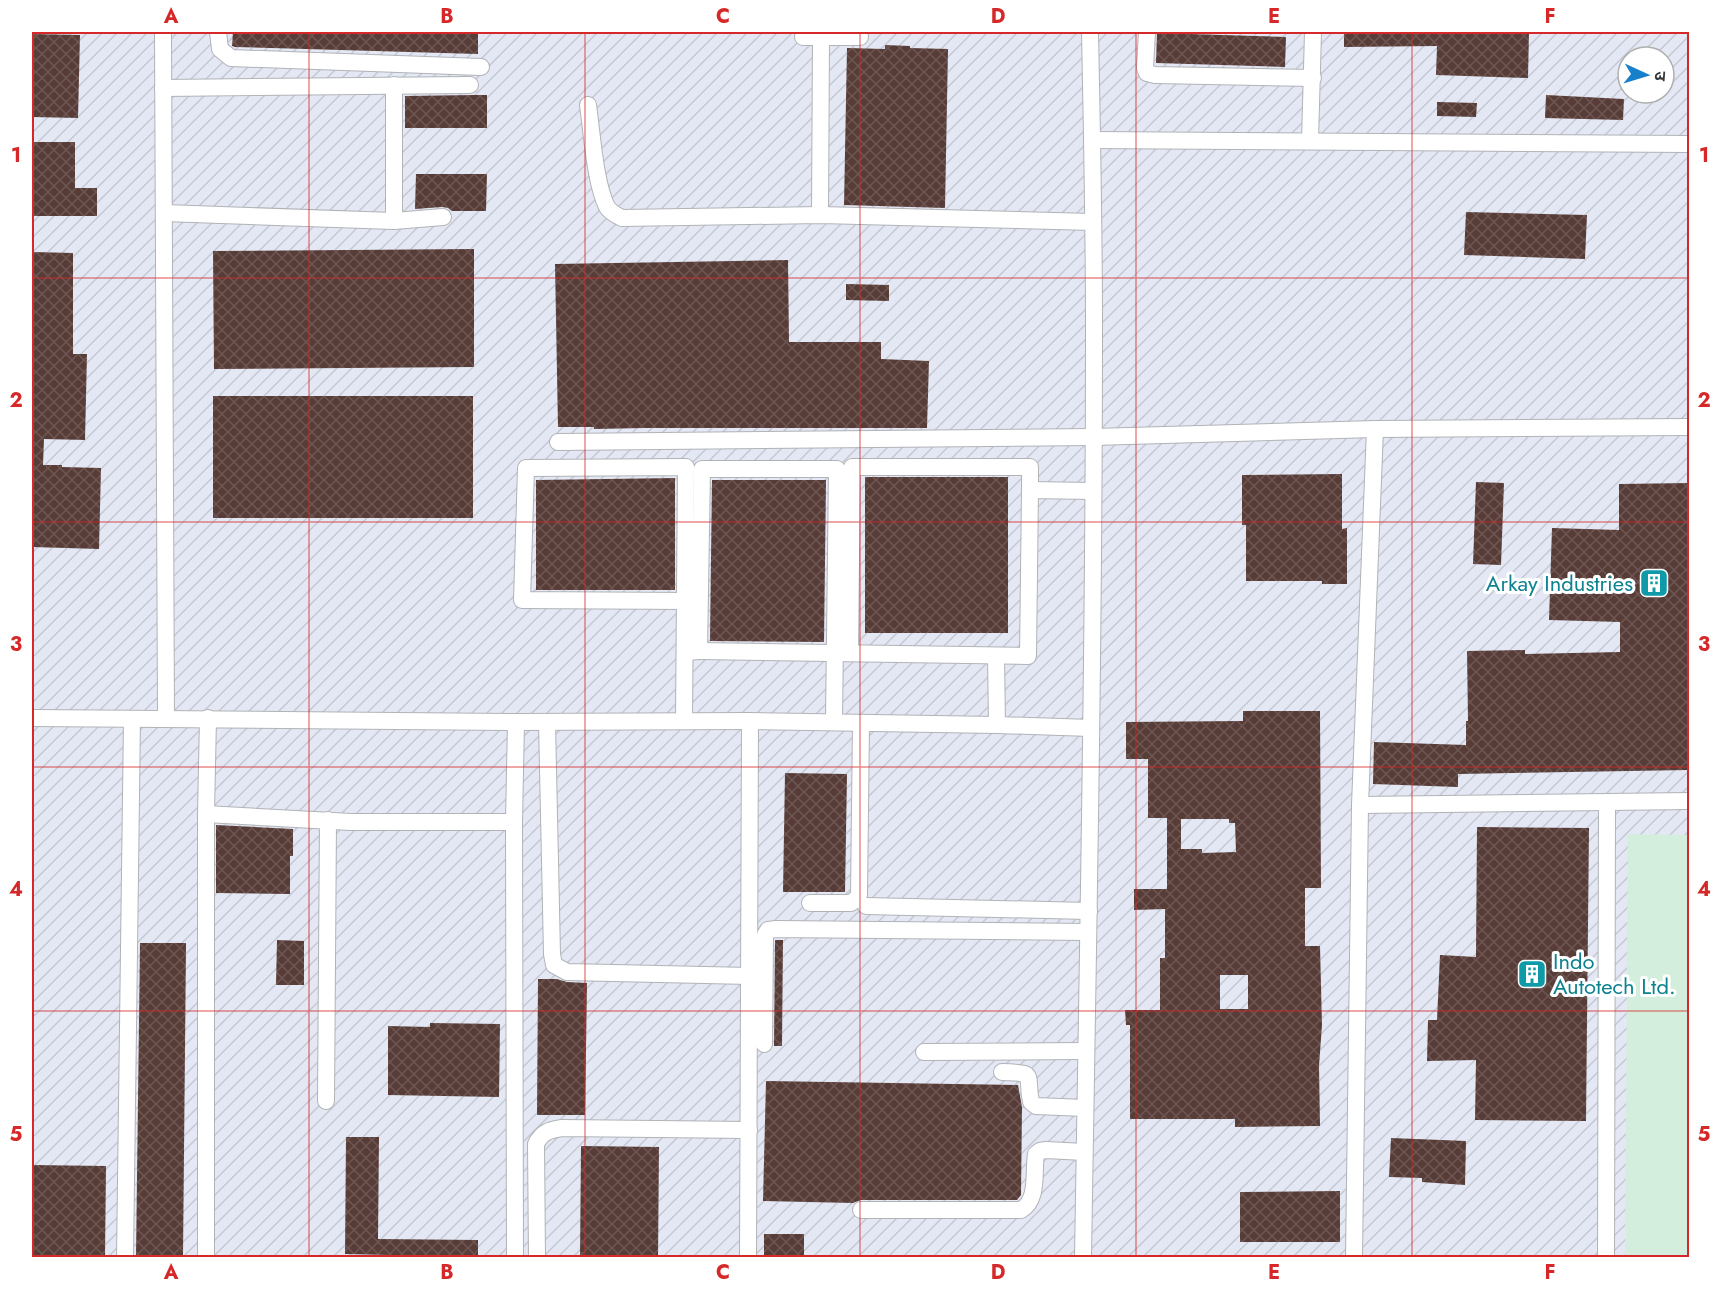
<svg xmlns="http://www.w3.org/2000/svg" width="1721" height="1289" font-family="Jost,'Noto Sans Devanagari',sans-serif">
	<style>
		.industrial { fill: url(#industrial-furrows); fill-rule: evenodd }
		.green { fill: #d4eedd }
		.building { fill: url(#building-cross-hatch); fill-rule: evenodd }
		.lines { fill: none; stroke-linecap: round; stroke-linejoin: round }
		.minor-casing { stroke: #b1b3b7; stroke-width: 18 }
		.minor { stroke: #fff; stroke-width: 16 }
		.grid { fill: none; stroke: #d62828; stroke-width: 1.5; stroke-opacity: 0.55 }
		.labels { text-anchor: middle; stroke-width: 6; stroke-linejoin: round; paint-order: stroke }
		.culture-label { font-size: 22px; fill: #0d838f; stroke: #fff; text-anchor: end }
		.neatline { fill: none; stroke: #d62828; stroke-width: 2 }
		.grid-label { font-size: 20px; text-anchor: middle; font-weight: bold; fill: #d62828 }
	</style>
	<defs>
		<pattern id="industrial-furrows" width="10" height="10" patternUnits="userSpaceOnUse" patternTransform="scale(1.5)"><rect width="10" height="10" fill="#e4e8f4"/><path d="M-1 1l2-2M0 10L10 0M9 11l2-2" fill="none" stroke="#c4c8d2"/></pattern>
		<pattern id="building-cross-hatch" width="8" height="8" patternUnits="userSpaceOnUse" patternTransform="scale(1.5)"><rect width="8" height="8" fill="#583c37"/><path d="M0 0l8 8M0 8l8-8" fill="none" stroke="#6d5753"/></pattern>
	</defs>
	<rect width="100%" height="100%" fill="#f2f4f8"/>
	<path class="industrial" d="M32,32H1689V1257H32ZM1628,57H1664V93H1628Z"/>
	<path class="green" d="M1628,834L1689,835V1257H1625Z"/>
	<g class="building">
		<path d="M233,32H478V54L235,47L232,46Z"/>
		<path d="M1344,32H1529L1528,78L1436,75L1437,46L1344,47Z"/>
		<path d="M1157,33L1286,37L1285,67L1156,63Z"/>
		<path d="M32,34L80,35L78,118L32,117Z"/>
		<path d="M885,45L910,46V48L948,49L945,208L844,205L847,48L885,49Z"/>
		<path d="M474,95H487V128H405V96Z"/>
		<path d="M1546,95L1624,99L1623,120L1545,118Z"/>
		<path d="M1437,102L1477,103L1476,117L1437,116Z"/>
		<path d="M32,142H75V188H97V216H32Z"/>
		<path d="M416,174H487L486,211H452L448,208L442,207L415,209Z"/>
		<path d="M1466,212L1587,215L1585,259L1464,255Z"/>
		<path d="M474,249V367L214,369L213,251Z"/>
		<path d="M32,252L73,253V354H87L85,440L44,439L43,465H62V467L101,468L99,549L32,547Z"/>
		<path d="M788,260L789,342H881V359L929,361L927,428H645L594,429V427H558L555,264Z"/>
		<path d="M846,284L889,285V301L846,300Z"/>
		<rect x="213" y="396" width="260" height="122"/>
		<path d="M1342,474V529L1347,528V584H1322V581H1246V525H1242V475Z"/>
		<rect x="865" y="477" width="143" height="156"/>
		<path d="M675,478V590H536V480Z"/>
		<path d="M712,480H826L824,642L710,641Z"/>
		<path d="M1476,482L1504,483L1501,565L1473,564Z"/>
		<path d="M1689,483V770L1458,774V787L1373,784L1374,742L1466,745V721H1468L1467,651L1525,650V654L1620,652V622L1549,620L1552,528L1619,530V484Z"/>
		<path d="M1243,711H1320L1321,888H1305V946H1320L1322,1025L1319,1066L1320,1126L1235,1127V1119H1130V1025H1126L1125,1010H1160V958H1165V909L1134,910V889H1167V818H1148V759H1126V722L1243,721ZM1181,819H1229V823H1235L1236,852L1202,853V849H1181ZM1220,975H1248V1009H1220Z"/>
		<path d="M785,773L847,774L845,892H783Z"/>
		<path d="M216,825L293,829V856H290V894L216,893Z"/>
		<path d="M1477,827L1589,828L1586,1121L1475,1120L1476,1060L1427,1061L1428,1020H1437L1440,955L1476,957Z"/>
		<path d="M277,940L304,941V985H276Z"/>
		<path d="M775,940H783L782,1046H774Z"/>
		<path d="M140,943H186L183,1257H136Z"/>
		<path d="M538,979H557L567,982L587,983L585,1115H537Z"/>
		<path d="M430,1023L500,1024L499,1097L388,1095V1026L430,1027Z"/>
		<path d="M766,1081L1018,1085L1022,1107L1021,1195L1017,1200H861L853,1203L763,1201Z"/>
		<path d="M346,1137H379L378,1239L478,1240V1257L345,1254Z"/>
		<path d="M1391,1138L1466,1141L1465,1185L1422,1182V1178L1389,1177Z"/>
		<path d="M581,1146L659,1147L658,1257H580Z"/>
		<path d="M32,1165L106,1166L105,1257H32Z"/>
		<path d="M1340,1191V1242H1240V1192Z"/>
		<rect x="764" y="1234" width="40" height="23"/>
	</g>
	<g class="lines">
		<g class="minor-casing">
			<g id="minor">
				<path d="M163,32L166,718"/>
				<path d="M218,32L220,49L231,58L481,67"/>
				<path d="M1147,32L1145,68L1147,73L1155,75L1313,78"/>
				<path d="M803,37H860"/>
				<path d="M394,85V221"/>
				<path d="M163,88L470,85"/>
				<path d="M588,105C592,133 595,183 607,207C611,213 616,215 622,218L820,215L1093,222"/>
				<path d="M1092,140L1690,144"/>
				<path d="M1310,141L1313,32"/>
				<path d="M164,213L394,221L443,217"/>
				<path d="M820,215L821,37"/>
				<path d="M558,442L1093,437L1375,429L1690,427"/>
				<path d="M699,651L1028,656L1030,490L1093,491"/>
				<path d="M685,652L699,651L702,469H837L834,722"/>
				<path d="M850,653L852,467H1030V490"/>
				<path d="M996,656L997,725"/>
				<path d="M32,718L516,722L750,721L997,725L1091,728"/>
				<path d="M684,721L686,467L526,468L522,600L686,601"/>
				<path d="M547,722L552,954L554,965L567,972L750,976"/>
				<path d="M1360,805L1690,801"/>
				<path d="M206,814L351,822H514"/>
				<path d="M810,903H851L856,899L859,895L861,723"/>
				<path d="M866,906L1089,911"/>
				<path d="M764,1044L765,935L768,930L776,929L1088,932"/>
				<path d="M924,1052L1086,1051"/>
				<path d="M1002,1072C1038,1073 1025,1073 1031,1102L1036,1106L1085,1108"/>
				<path d="M326,1101L328,820"/>
				<path d="M861,1210H1021C1039,1200 1033,1172 1036,1154L1040,1151L1046,1150L1084,1152"/>
				<path d="M125,1258L132,719"/>
				<path d="M206,1258V814L208,718"/>
				<path d="M515,1258L514,822L516,722"/>
				<path d="M537,1258L536,1144C542,1132 549,1130 562,1128L749,1130"/>
				<path d="M748,1258L750,721"/>
				<path d="M1083,1258C1088,947 1094,637 1094,327C1094,229 1092,130 1090,32"/>
				<path d="M1354,1258L1360,805L1375,429"/>
				<path d="M1606,1258L1607,802"/>
			</g>
		</g>
		<use href="#minor" class="minor"/>
	</g>
	<path class="grid" d="M309,32V1258M585,32V1258M860,32V1258M1136,32V1258M1412,32V1258M32,278H1690M32,522H1690M32,767H1690M32,1011H1690"/>
	<defs>
		<g id="building-square" transform="scale(1.5)"><rect x="-9" y="-9" width="18" height="18" rx="4" fill="#0f9aa8" stroke="#fff"/><path d="M-4-6H4V6H1V3H-1V6H-4ZM-2.5-4.3h1.7v1.8h-1.7ZM.8-4.3h1.7v1.8H.8ZM-2.5-1h1.7V.8h-1.7ZM.8-1h1.7V.8H.8Z" fill="#fff"/></g>
	</defs>
	<g fill-rule="evenodd">
		<use href="#building-square" x="1654" y="583"/>
		<use href="#building-square" x="1532" y="974"/>
	</g>
	<g class="labels">
		<g class="culture-label">
			<text x="1633" y="591">Arkay Industries</text>
			<text x="1553" y="969" text-anchor="start">Indo<tspan x="1553" dy="25">Autotech Ltd.</tspan></text>
		</g>
	</g>
	<rect width="1721" height="1289" fill="none" stroke="#ffffff" stroke-width="66"/>
	<g transform="translate(1646 75) rotate(94)"><circle r="28" fill="#ffffff" stroke="#afafb0" stroke-width="1.5"/>
	<path d="M0-4.5L10 22L0 15L-10 22Z" fill="#1780ca"/>
	<text y="-9" font-size="16" font-weight="bold" text-anchor="middle" fill="#37383a">उ</text>
	</g>
	<rect x="33" y="33" width="1655" height="1223" class="neatline"/>
	<g class="grid-label">
		<text x="171" y="23">A</text>
		<text x="447" y="23">B</text>
		<text x="723" y="23">C</text>
		<text x="998" y="23">D</text>
		<text x="1274" y="23">E</text>
		<text x="1550" y="23">F</text>
		<text x="16" y="162">1</text>
		<text x="1704" y="162">1</text>
		<text x="16" y="407">2</text>
		<text x="1704" y="407">2</text>
		<text x="16" y="651">3</text>
		<text x="1704" y="651">3</text>
		<text x="16" y="896">4</text>
		<text x="1704" y="896">4</text>
		<text x="16" y="1141">5</text>
		<text x="1704" y="1141">5</text>
		<text x="171" y="1279">A</text>
		<text x="447" y="1279">B</text>
		<text x="723" y="1279">C</text>
		<text x="998" y="1279">D</text>
		<text x="1274" y="1279">E</text>
		<text x="1550" y="1279">F</text>
	</g>
</svg>
